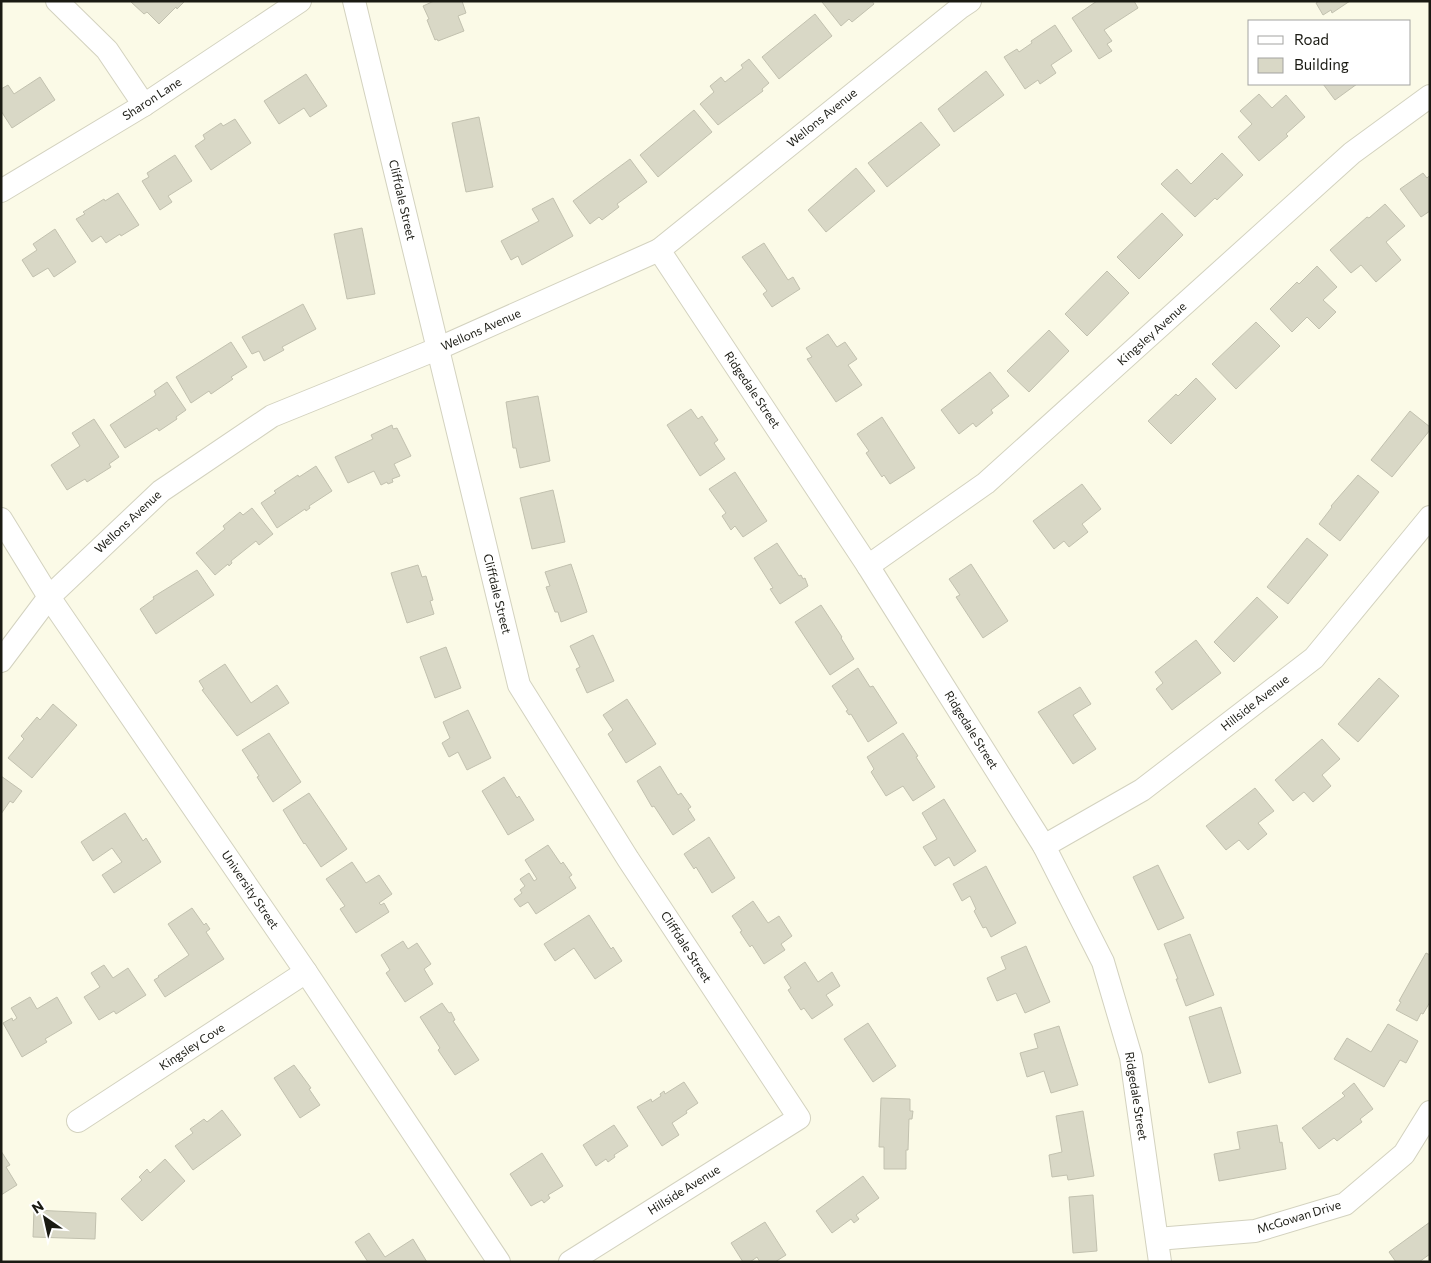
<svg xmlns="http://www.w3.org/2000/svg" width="1431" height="1263" font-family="Commissioner,sans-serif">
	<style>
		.building { fill: #d9d8c6; stroke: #c2c1af }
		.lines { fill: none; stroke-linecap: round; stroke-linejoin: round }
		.minor-casing { stroke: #d3d2bf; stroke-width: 24 }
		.minor { stroke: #fff; stroke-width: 22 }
		.labels { text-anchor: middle; stroke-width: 5; stroke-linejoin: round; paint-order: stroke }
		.street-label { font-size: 12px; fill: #1a1a13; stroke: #fff }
	</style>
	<rect width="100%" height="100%" fill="#fbfae7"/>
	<g class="building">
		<path d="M185,1L177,9L176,7L159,24L147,12L144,14L131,2Z"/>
		<path d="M434,1H462L466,13L458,16L464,31L438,41L437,39L435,40L427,20L429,19L423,6Z"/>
		<path d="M823,1H872L874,4L852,22L849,19L841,26L822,2Z"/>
		<path d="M1134,1L1138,8L1104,30L1112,41L1107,44L1112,51L1099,59L1072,18L1097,1Z"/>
		<path d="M1319,1H1350L1332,13L1331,10L1323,15L1316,3Z"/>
		<path d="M815,14L832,36L779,79L762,57Z"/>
		<path d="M1055,25L1072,51L1051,65L1056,73L1040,84L1038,80L1025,89L1004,57L1017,49L1019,52L1032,43L1031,41Z"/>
		<path d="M749,59L769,83L762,89L763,91L718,125L700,104L714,92L710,86L721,77L725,82L743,68L741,65Z"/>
		<path d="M986,71L1004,95L954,132L938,109Z"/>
		<path d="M306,74L327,106L310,117L304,108L279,124L264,101Z"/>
		<path d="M40,77L55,100L12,128L1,111V89L8,85L14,94Z"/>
		<path d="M1323,84H1357L1335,100Z"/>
		<path d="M1259,94L1272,108L1286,95L1305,117L1286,134L1288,136L1259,161L1238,137L1252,124L1240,111Z"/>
		<path d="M694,110L712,132L658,177L640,155Z"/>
		<path d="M479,117L493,187L466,192L452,123Z"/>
		<path d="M235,119L251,143L211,170L195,146L205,139L203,135L221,123L223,126Z"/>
		<path d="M921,122L940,145L887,187L868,163Z"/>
		<path d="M1222,153L1243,175L1217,200L1215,198L1195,217L1161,184L1177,169L1191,184Z"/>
		<path d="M175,155L192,181L168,196L172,202L160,210L142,181L149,177L147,173Z"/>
		<path d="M630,159L647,182L617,204L619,207L602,220L599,217L590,224L573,201Z"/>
		<path d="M856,168L875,191L826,232L808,210Z"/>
		<path d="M1423,173L1427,178L1430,175V211L1421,217L1400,189Z"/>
		<path d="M118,193L139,225L121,236L120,234L106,243L101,236L92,242L76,219L85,214L83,212L104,199L105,201Z"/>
		<path d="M553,198L573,236L522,265L518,256L511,260L501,241L539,221L532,209Z"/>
		<path d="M1385,204L1405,226L1386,242L1401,260L1376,282L1361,265L1351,273L1330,250L1367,217L1369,218Z"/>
		<path d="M1162,213L1183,235L1139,279L1117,257Z"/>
		<path d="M362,228L375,294L347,299L334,234Z"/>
		<path d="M55,229L76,262L54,277L48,268L33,277L22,260L37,250L33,244Z"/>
		<path d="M764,243L788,280L793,277L800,289L772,307L763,294L767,291L742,257Z"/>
		<path d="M1317,266L1337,287L1323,300L1336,312L1319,329L1307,317L1292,332L1270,309L1297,282L1299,284Z"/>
		<path d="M1107,271L1129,293L1087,336L1065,314Z"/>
		<path d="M303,304L316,329L282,347L284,350L264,361L259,351L252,354L242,337Z"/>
		<path d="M1256,322L1280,346L1236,389L1212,364Z"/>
		<path d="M1049,330L1069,351L1029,392L1007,371Z"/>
		<path d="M828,334L837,347L845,342L857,359L848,365L862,385L836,402L807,359L812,357L806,348Z"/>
		<path d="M231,342L247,367L231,377L233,379L211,394L209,391L191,403L176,377Z"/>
		<path d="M990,372L1009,396L991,410L993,413L976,427L973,423L959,434L941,410Z"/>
		<path d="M1196,378L1216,399L1171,444L1148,421L1176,394L1178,396Z"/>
		<path d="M167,382L186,410L176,417L177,419L159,431L157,428L125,448L110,425L156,395L154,391Z"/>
		<path d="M538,396L550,461L520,468L516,448H513L506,402Z"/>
		<path d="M691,409L698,419L702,416L718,440L714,443L725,459L700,476L667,425Z"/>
		<path d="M1410,411L1430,427V430L1392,477L1371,460Z"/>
		<path d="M882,417L915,468L890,484L884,475L882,477L866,453L869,451L857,434Z"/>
		<path d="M94,419L119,457L109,464L111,467L87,482L85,479L67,490L51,465L80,446L72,433Z"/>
		<path d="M392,425L393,429L397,428L411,456L394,464L400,476L392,479L393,482L388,484L387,482L381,485L374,471L348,483L335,457L373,439L371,435Z"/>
		<path d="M316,466L332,491L309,506L310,508L306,511L305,509L277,528L261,503L276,493L274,491L298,475L299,477Z"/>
		<path d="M735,472L767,521L743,537L735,526L731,530L722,516L726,513L709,489Z"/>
		<path d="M1358,475L1379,492L1340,541L1319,524L1332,507L1331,506Z"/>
		<path d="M1082,484L1101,509L1082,524L1088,532L1069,547L1064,541L1054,549L1033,521Z"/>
		<path d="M553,490L565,542L532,549L520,498Z"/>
		<path d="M252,508L273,534L259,545L256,541L231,561L232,563L229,566L228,564L215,575L196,553L225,529L223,526L240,512L243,515Z"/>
		<path d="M1307,538L1328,555L1288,604L1267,587Z"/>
		<path d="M777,543L799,576L801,575L803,579L805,578L808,586L780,604L770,589L773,588L754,558Z"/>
		<path d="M571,564L587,612L561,622L558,612H555L546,587L550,586L545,572Z"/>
		<path d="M971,564L1008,621L983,638L956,597L960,595L949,579Z"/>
		<path d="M418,565L422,577L426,576L433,600L430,601L434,614L407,623L391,573Z"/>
		<path d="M197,570L214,595L156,634L140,609L154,599L153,597Z"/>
		<path d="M1257,597L1278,617L1234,662L1214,642Z"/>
		<path d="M821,605L842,637L841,638L854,659L830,675L795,622Z"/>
		<path d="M593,635L614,681L587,693L576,669L580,667L570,646Z"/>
		<path d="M1196,640L1221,673L1172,710L1156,689L1163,683L1155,672Z"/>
		<path d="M446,647L461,688L435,698L420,657Z"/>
		<path d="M225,664L251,703L277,685L289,703L237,736L202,690L204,689L199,681Z"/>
		<path d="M858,668L870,687L873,686L897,723L868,742L851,714L849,715L846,711L848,710L832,686Z"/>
		<path d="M1379,678L1399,696L1358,742L1338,724Z"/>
		<path d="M1080,687L1091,704L1073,715L1096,749L1073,764L1038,712Z"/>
		<path d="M627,699L656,744L626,763L608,734L613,730L603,715Z"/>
		<path d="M53,704L77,725L32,778L8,758L24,739L21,736L37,717L40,720Z"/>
		<path d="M468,710L491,758L467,770L458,752L449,757L442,743L450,738L443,722Z"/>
		<path d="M269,733L301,782L273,802L257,777L259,776L242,750Z"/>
		<path d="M903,733L918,756L916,757L935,787L913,801L903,786L886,796L871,772L874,769L867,757Z"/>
		<path d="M1322,739L1340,759L1322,775L1331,786L1313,802L1304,792L1293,801L1275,780Z"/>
		<path d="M660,766L678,795L681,793L691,807L688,809L695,820L673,835L654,806L652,807L637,781Z"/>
		<path d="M1,776L22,791L13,803L10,801L1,814Z"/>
		<path d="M504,777L517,798L519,796L534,820L508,835L482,791Z"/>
		<path d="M1255,788L1274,811L1258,823L1267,834L1248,850L1239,840L1226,850L1206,826Z"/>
		<path d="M309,793L347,849L321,867L305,843L304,844L283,810Z"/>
		<path d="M944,799L976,851L954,866L949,857L935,866L923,847L937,839L922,813Z"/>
		<path d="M125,813L143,841L146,838L161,862L114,893L102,875L122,862L112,848L93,861L81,842Z"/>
		<path d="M709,837L735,878L712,893L696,867L694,869L684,854Z"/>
		<path d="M548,845L561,864L563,862L572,875L569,877L576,888L536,914L528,902L520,907L514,899L522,893L520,890L525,886L520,879L529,873L534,881L537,879L525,860Z"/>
		<path d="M352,862L366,883L379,875L392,894L379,903L381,905L384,903L389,912L356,933L340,909L345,906L326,879Z"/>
		<path d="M1158,865L1184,918L1158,930L1133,877Z"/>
		<path d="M986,866L1016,923L991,937L986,927L983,928L974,911L976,909L970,896L962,901L953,884Z"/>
		<path d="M753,901L768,923L779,916L792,936L781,944L785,950L764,964L752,945L750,947L740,932L742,931L732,916Z"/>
		<path d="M192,908L204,925L206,923L210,929L206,932L224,959L165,997L154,980L159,977L158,976L189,955L168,924Z"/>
		<path d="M589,915L611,949L613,947L622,961L595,979L574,948L555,961L544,944Z"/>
		<path d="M1190,934L1214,995L1186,1006L1176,979H1178L1164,944Z"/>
		<path d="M403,941L408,949L417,943L431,964L424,969L433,984L405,1002L386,973L390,970L381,955Z"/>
		<path d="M1026,946L1050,1002L1025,1013L1016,993L997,1001L987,978L1006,969L1001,957Z"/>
		<path d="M1426,953L1430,955V1002L1423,1014L1421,1013L1417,1021L1396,1010L1401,1002L1399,1001Z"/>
		<path d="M805,962L818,982L832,972L840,986L826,995L833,1005L812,1019L804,1008L801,1010L788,990L791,988L784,977Z"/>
		<path d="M104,965L113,978L128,968L146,995L116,1014L114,1011L99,1020L84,997L100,987L91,973Z"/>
		<path d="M30,997L37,1009L57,997L72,1023L45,1039L47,1042L22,1057L3,1023L12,1018L13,1021L17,1018L11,1008Z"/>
		<path d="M442,1003L449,1013L451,1012L455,1020L453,1021L479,1060L455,1075L438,1050L440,1048L420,1017Z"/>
		<path d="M1221,1007L1241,1073L1209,1083L1189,1017Z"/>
		<path d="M868,1023L896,1066L873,1082L844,1039Z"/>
		<path d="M1388,1024L1418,1041L1406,1063L1400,1060L1384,1087L1334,1059L1347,1038L1371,1052Z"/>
		<path d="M1059,1026L1078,1085L1051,1093L1044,1071L1027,1077L1020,1053L1038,1048L1034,1034Z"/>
		<path d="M294,1065L311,1088L309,1089L320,1105L300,1118L274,1078Z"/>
		<path d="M684,1082L698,1103L686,1111L687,1113L672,1123L679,1135L662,1146L637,1107L651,1099L652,1102L661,1096L660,1094L664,1091L665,1094Z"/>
		<path d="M1354,1083L1373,1109L1360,1119L1362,1122L1337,1141L1334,1138L1319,1149L1302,1128L1345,1096L1342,1093Z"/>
		<path d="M881,1098L910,1099V1111H913L912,1119H909L908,1150H906V1169H884V1147H879Z"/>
		<path d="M222,1110L241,1135L193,1170L175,1146L193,1133L190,1129L204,1119L207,1122Z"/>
		<path d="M1083,1111L1094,1176L1068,1180L1067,1175L1052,1177L1049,1155L1062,1152L1056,1116Z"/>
		<path d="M614,1125L628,1146L614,1155L615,1157L608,1162L606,1159L596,1166L583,1145Z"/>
		<path d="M1277,1125L1280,1143L1282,1142L1286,1169L1219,1181L1214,1154L1240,1149L1237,1132Z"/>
		<path d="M1,1151L10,1165L6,1167L17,1185L1,1195Z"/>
		<path d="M542,1153L563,1186L548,1195L550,1198L544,1203L542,1200L531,1206L510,1174Z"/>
		<path d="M165,1159L185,1181L142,1221L121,1199L142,1180L139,1177L147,1169L150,1173Z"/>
		<path d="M863,1176L879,1198L856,1215L859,1219L854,1223L851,1219L832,1233L816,1211Z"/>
		<path d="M1093,1195L1097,1251L1073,1253L1069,1197Z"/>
		<path d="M34,1210L96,1213L95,1239L33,1237Z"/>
		<path d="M765,1222L786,1255L775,1262H760L757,1257L750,1262H743L731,1243Z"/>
		<path d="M1430,1222V1254L1419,1262H1396L1389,1252Z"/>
		<path d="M369,1233L385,1257L413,1239L427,1262H368L355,1242Z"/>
	</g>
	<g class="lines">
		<g class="minor-casing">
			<g id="minor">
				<path d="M57,1L107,50L144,105"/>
				<path d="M354,1L519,685L628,859L799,1118L570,1262"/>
				<path d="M1,191L144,105L300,1"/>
				<path d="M659,250L868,566L1044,846L1103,962L1131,1057L1160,1262"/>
				<path d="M1,519L49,597L306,972L499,1262"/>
				<path d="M868,566L986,483L1352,153L1430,96"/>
				<path d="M1,661L49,597L161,491L272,416L437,349L659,250L961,7L970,1"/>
				<path d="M1044,846L1142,790L1314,658L1430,517"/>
				<path d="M78,1121L306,972"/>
				<path d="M1157,1239L1255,1231L1345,1204L1404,1154L1430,1112"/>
			</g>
		</g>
		<use href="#minor" class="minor"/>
	</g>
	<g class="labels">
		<g class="street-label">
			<text transform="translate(152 99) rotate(-33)" y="4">Sharon Lane</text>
			<text transform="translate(822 118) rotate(-39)" y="4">Wellons Avenue</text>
			<text transform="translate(402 200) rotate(77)" y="4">Cliffdale Street</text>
			<text transform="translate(481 330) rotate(-24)" y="4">Wellons Avenue</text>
			<text transform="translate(1152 334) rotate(-42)" y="4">Kingsley Avenue</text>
			<text transform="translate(752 390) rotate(56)" y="4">Ridgedale Street</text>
			<text transform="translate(128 522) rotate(-43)" y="4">Wellons Avenue</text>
			<text transform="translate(497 594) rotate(76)" y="4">Cliffdale Street</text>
			<text transform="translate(1255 703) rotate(-38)" y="4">Hillside Avenue</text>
			<text transform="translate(971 730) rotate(58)" y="4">Ridgedale Street</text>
			<text transform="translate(250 890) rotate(56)" y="4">University Street</text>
			<text transform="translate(686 947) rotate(57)" y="4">Cliffdale Street</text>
			<text transform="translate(192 1047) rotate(-33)" y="4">Kingsley Cove</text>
			<text transform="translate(1136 1096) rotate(81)" y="4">Ridgedale Street</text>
			<text transform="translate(684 1190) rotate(-32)" y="4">Hillside Avenue</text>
			<text transform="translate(1299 1217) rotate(-17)" y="4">McGowan Drive</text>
		</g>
	</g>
	<rect width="1431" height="1263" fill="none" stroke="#1a1a13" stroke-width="5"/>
	<rect x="1248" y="20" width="162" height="65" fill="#ffffff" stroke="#a3a3a1"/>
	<rect x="1258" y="36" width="25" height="8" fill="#ffffff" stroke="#a3a3a1"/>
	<text x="1294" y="45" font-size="15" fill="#1a1a13">Road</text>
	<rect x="1258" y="58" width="25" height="15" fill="#d9d8c6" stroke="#a3a3a1"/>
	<text x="1294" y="70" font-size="15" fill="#1a1a13">Building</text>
	<g transform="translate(45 1218) rotate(326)" stroke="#ffffff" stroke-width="4" paint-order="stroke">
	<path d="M0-4L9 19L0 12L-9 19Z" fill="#1a1a13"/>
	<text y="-8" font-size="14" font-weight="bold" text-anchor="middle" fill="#1a1a13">N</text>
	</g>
</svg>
